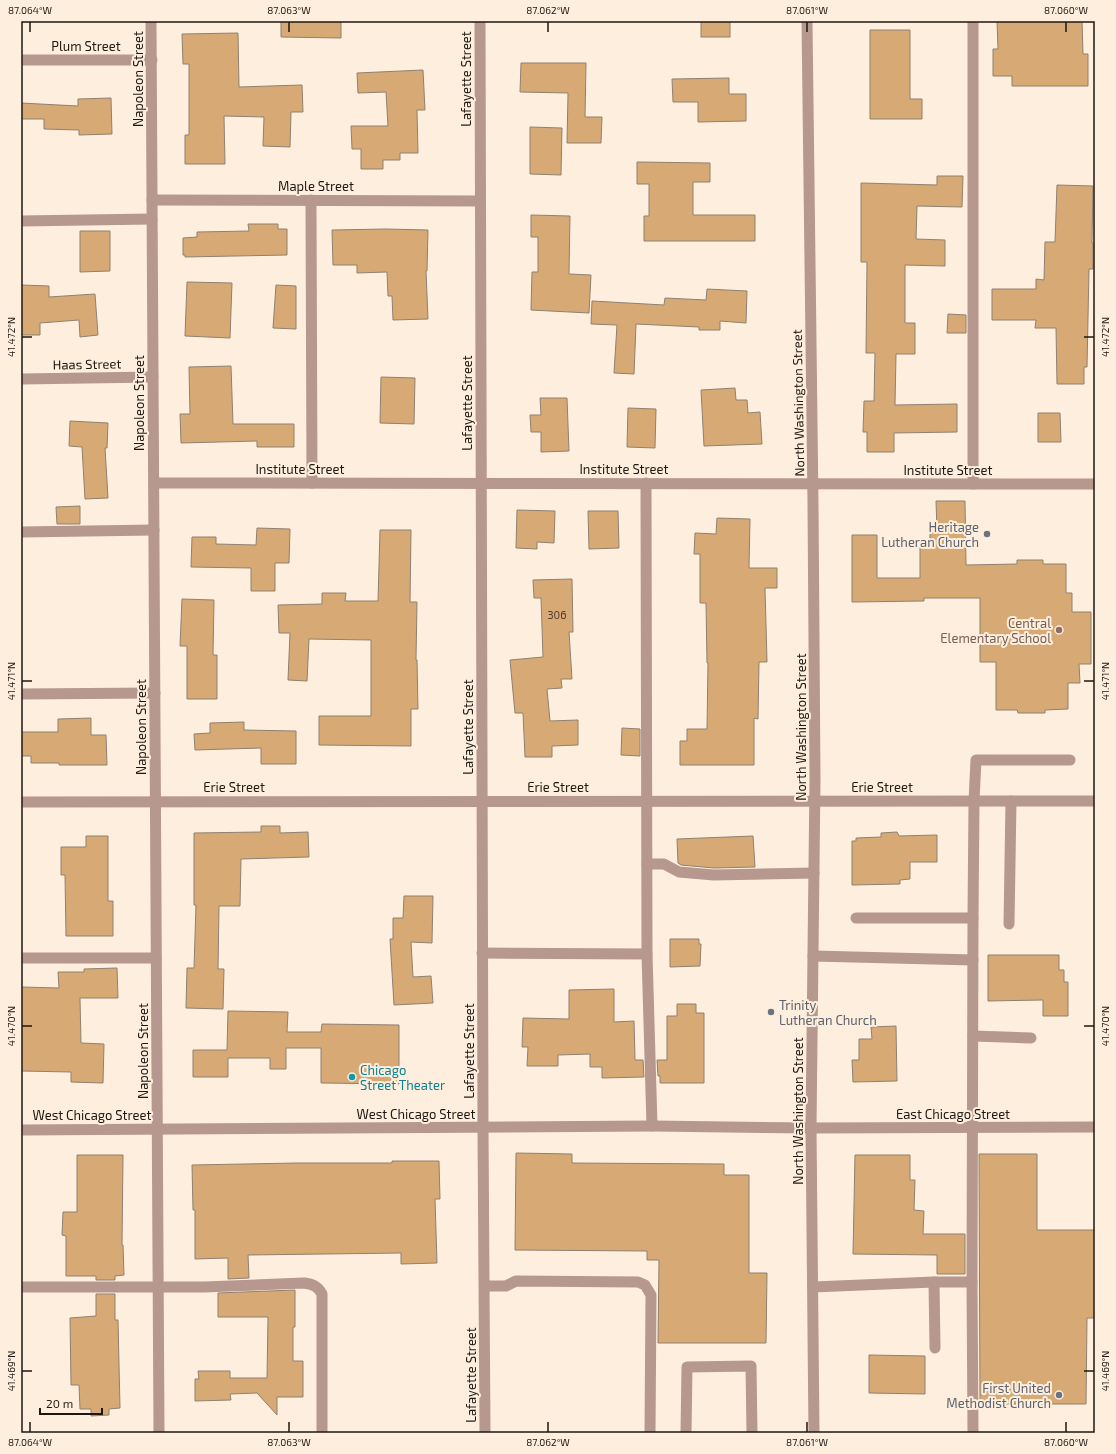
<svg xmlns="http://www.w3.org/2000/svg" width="1116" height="1454" font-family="'Exo 2',sans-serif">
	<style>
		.building { fill: #d6a975; stroke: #8f8171 }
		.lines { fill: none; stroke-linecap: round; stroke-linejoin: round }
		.service { stroke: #b6988f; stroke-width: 11 }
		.minor { stroke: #b6988f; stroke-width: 11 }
		.ticks { fill: none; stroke: #1e1812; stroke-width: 1.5 }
		.worship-dot { fill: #6b7280; stroke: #feeedd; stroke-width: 1.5 }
		.education-dot { fill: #8d6e63; stroke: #feeedd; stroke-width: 1.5 }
		.culture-dot { fill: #0f9aa8; stroke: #feeedd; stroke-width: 1.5 }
		.labels { text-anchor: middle; stroke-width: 4; stroke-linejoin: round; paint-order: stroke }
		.number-label { font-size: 11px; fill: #4c3c2b }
		.street-label { font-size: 13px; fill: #1e1812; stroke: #feeedd }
		.worship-label { font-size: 13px; fill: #5b616d; stroke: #feeedd; text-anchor: end }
		.education-label { font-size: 13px; fill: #785e54; stroke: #feeedd; text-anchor: end }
		.culture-label { font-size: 13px; fill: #0d838f; stroke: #feeedd; text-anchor: start }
		.neatline { fill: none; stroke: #1e1812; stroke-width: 1.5 }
		.ticks-label { font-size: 10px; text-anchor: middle; fill: #1e1812 }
	</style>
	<rect width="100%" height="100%" fill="#feeedd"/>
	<g class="building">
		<path d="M281,21H341V38L281,37Z"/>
		<rect x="701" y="21" width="29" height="16"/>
		<path d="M997,21H1082L1083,54H1088V86H1012V76H993V49H998Z"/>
		<path d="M870,30H910V99H922V119H870Z"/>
		<path d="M238,33L239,87L302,85L303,112H291L290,147L263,146L264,117L224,116L225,164H185V135H189V64H183L182,34Z"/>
		<path d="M521,63H586L585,117H602L601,143H567L568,93L520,92Z"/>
		<path d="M423,70L425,110H417L418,153H400V160H383V169H361V149H352L351,126H388L386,92L358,93L357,73Z"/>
		<path d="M729,78V94H746V121L698,122V102H673L672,79Z"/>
		<path d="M111,98L112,134L79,135V130L44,129V119H21V103L78,106V99Z"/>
		<path d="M530,127L562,128L561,175L530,174Z"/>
		<path d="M637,162L710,163V182H693V215H755V241H644V216H649V184H637Z"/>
		<path d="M937,176H963L962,207L917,206L916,239L945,240V266L905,265V323H915V354H896L895,405L957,404V432L894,433V452H867V432H863L864,401H874L875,353H866L867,262H861V183L937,185Z"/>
		<path d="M1057,185L1093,186L1092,243H1093V269H1089L1087,367H1084V384H1057L1056,328H1035L1036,320H992V289H1036V279L1044,280L1045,242H1055Z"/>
		<path d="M531,215L570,216L569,274L591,275L589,313L531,310L532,272H538V237H531Z"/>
		<path d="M248,224H278V229H287V255L185,257V255H183V238L197,237V232L249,231Z"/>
		<path d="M386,229L428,230L427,271H426L428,319L393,320L392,296H388L387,272L357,273V265H333L332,230Z"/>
		<path d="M80,231H110V271L80,272Z"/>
		<path d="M187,282L232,283L230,338L185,336Z"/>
		<path d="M21,285L49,286V297L95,294L98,335L80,337L79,320L40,323V335H21Z"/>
		<path d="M276,285L296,286V329L273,328Z"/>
		<path d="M707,289L747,291L746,323L720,321V330H699V327L636,324L634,374L614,373L617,325L591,324L592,301L664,305L665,298L706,300Z"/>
		<path d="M948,314L966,315V333H947Z"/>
		<path d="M231,366L233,424H294V447H257V441L181,443L180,414H190L189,367Z"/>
		<path d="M381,377L415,378L414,424L380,423Z"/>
		<path d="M735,388L736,400H747L748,413L760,412L762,444L704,446L701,390Z"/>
		<path d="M540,398H567L569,451L541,452V432H531L530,415H541Z"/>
		<path d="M628,408L656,409L655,448L627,447Z"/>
		<path d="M1038,413H1060L1061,442H1038Z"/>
		<path d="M70,421L108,423L107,448H105L108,498L85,499L82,447L69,446Z"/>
		<path d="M936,501H965L966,565L1017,564V560H1043V564H1066V593H1072V612H1091V664H1079L1080,683H1068V709L1045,710V713H1018L1017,710H996V662H980V598H924V601L852,602V535H877V578H920V546H930V529H937Z"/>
		<path d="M80,506V524H57L56,507Z"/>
		<path d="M517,510L555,511L554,543L537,542V549L516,548Z"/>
		<path d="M588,511H618L619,548L589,549Z"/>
		<path d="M717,518L750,519L749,568H777V588H765L767,662H759L758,719L754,718V765H680V741H687V729H707L708,663H707L706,603H700V554H694L695,533L716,534Z"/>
		<path d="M257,528L290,529L289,563H275V591H251V568L191,567L192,537H216V544L256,545Z"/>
		<path d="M380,530H411L410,602H417L416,660H417L418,709H411V746L319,745V716H371V640L309,639L307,681L288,680L290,633H279L278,605L322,604V593H346L345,601H378Z"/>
		<path d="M572,579L573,632H569L572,679H561L562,688L547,689L550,721L578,720V745L552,746V757H525L523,713H515L510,660L543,657L541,598H534L533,580Z"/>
		<path d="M182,599L214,600L213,655H217V699H187V646H180Z"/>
		<path d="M91,718V735H106L107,765H59V763H31V756H21V732H58V719Z"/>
		<path d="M244,722V730L296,731V764H261V748L195,750L194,734L210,733V723Z"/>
		<path d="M622,728L640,729V756L621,755Z"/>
		<path d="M261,826H280V833L308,832L309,857L241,859L240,906H219L218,969H224L223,1009L186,1008L187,968H194L196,905H194V833L261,832Z"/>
		<path d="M897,832L899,836L937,835V862H910V879L900,880V884L852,885V841H856V838L881,837V833Z"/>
		<path d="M86,836H108V901H113V936H66L65,875H61V847H86Z"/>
		<path d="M753,836L755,867L714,868L681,865L678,863L677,839Z"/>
		<path d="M404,896H433L432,943L411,942L413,977L431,976L433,1003L394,1005L390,939H393V918H403Z"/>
		<path d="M670,939H699V944H701L700,966L670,967Z"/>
		<path d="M988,955H1059V970H1064V982H1068V1016H1043V1000L988,1001Z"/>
		<path d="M117,968L118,998H80L81,1043L104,1044L103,1083L71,1082V1072L21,1071V987L59,988L58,972H84V969Z"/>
		<path d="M614,989V1022L634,1021L635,1060H643L644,1077L602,1078V1067H590V1054L558,1055V1066H527L528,1047H522L523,1018L569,1019V990Z"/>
		<path d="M677,1004H696V1013H704V1083H660V1076H658L657,1060H667V1016H677Z"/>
		<path d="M228,1011L288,1012L287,1032H321L322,1024L399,1025V1084L321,1083V1048H286V1069H270V1058H228V1077H193V1050H227Z"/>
		<path d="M896,1026L897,1081L853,1082L852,1060H859V1039H872L871,1027Z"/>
		<path d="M516,1153L572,1154V1163L724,1164V1175H749V1273H767L766,1343H658L659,1260H647V1251L515,1250Z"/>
		<path d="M979,1154H1037V1230H1095V1318H1087L1086,1404H980Z"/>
		<path d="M77,1155H123L122,1245H123L124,1275L115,1276V1280H96V1276H66V1236L62,1235L63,1212H77Z"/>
		<path d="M855,1155H910V1180H915L914,1210L924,1211L923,1234H965V1274H937V1255L853,1254Z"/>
		<path d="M392,1161H439L440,1199H435L437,1263L401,1264V1253L248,1255L249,1278L228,1279V1258L195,1259V1210H193L192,1165L297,1163H392Z"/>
		<path d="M295,1290V1327H293V1361H303V1397H277V1415L257,1393L230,1394L231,1400L195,1401V1379H199L198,1371H230V1378H267L268,1317H218V1293Z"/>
		<path d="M96,1294H115V1320H118L120,1408L109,1409V1415L91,1416V1409H80L79,1385H71L70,1318L96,1316Z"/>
		<path d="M869,1355L925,1356V1394L869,1393Z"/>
	</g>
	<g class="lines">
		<g class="service">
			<path d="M973,21V484"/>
			<path d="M311,200L312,483"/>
			<path d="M21,221L152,219"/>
			<path d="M646,483L647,954L652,1126"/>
			<path d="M21,532L154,530"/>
			<path d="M647,864H664L679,872L714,875L814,873"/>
			<path d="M856,918H973"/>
			<path d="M1009,924L1011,801"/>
			<path d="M482,953L647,954"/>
			<path d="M813,956L973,960"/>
			<path d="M21,958H156"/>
			<path d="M973,1036L1031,1038"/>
			<path d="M934,1282L935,1348"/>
			<path d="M485,1286H506L516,1281L638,1282L645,1285L651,1295L650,1433"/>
			<path d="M21,1287H204L304,1283C312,1284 318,1286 322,1294V1433"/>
			<path d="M813,1287L934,1282H972"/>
			<path d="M686,1433L687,1367L751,1366L752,1433"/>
			<path d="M973,1433L972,1282L973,918L974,801L976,760H1070"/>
		</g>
		<g class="minor">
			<path d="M151,21L159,1433"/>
			<path d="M480,21L483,1128L485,1433"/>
			<path d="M807,21L813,503L815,779L811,1128L814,1433"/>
			<path d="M21,60H152"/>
			<path d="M152,200L480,201"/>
			<path d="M21,379L153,377"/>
			<path d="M154,483L1095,484"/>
			<path d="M21,694L155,693"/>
			<path d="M21,802L1095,801"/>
			<path d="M21,1130L652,1126L811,1128L1095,1127"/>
		</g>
	</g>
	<path class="ticks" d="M30,22V32M289,22V32M548,22V32M807,22V32M1066,22V32M22,337H32M1084,337H1094M22,681H32M1084,681H1094M22,1026H32M1084,1026H1094M22,1371H32M1084,1371H1094M30,1422V1432M289,1422V1432M548,1422V1432M807,1422V1432M1066,1422V1432"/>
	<g class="worship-dot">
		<circle cx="987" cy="534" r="4"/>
		<circle cx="771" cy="1012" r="4"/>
		<circle cx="1059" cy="1395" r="4"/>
	</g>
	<circle class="education-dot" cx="1059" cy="630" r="4"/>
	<circle class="culture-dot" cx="352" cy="1077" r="4"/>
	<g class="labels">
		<g class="number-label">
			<text x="557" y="619">306</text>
		</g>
		<g class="street-label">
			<text x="86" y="51">Plum Street</text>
			<text transform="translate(138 79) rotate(-90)" y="5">Napoleon Street</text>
			<text transform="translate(466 79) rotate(-90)" y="5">Lafayette Street</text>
			<text x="316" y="191">Maple Street</text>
			<text transform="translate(87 364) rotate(-1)" y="5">Haas Street</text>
			<text transform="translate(139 403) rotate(-90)" y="5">Napoleon Street</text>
			<text transform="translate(467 403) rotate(-90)" y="5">Lafayette Street</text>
			<text transform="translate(798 403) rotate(-91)" y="5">North Washington Street</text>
			<text x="300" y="474">Institute Street</text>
			<text x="624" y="474">Institute Street</text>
			<text x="948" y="475">Institute Street</text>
			<text transform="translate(141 727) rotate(-90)" y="5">Napoleon Street</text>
			<text transform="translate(468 727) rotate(-90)" y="5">Lafayette Street</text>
			<text transform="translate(801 727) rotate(-90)" y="5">North Washington Street</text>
			<text x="234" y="792">Erie Street</text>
			<text x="558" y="792">Erie Street</text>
			<text x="882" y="792">Erie Street</text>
			<text transform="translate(143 1051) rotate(-90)" y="5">Napoleon Street</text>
			<text transform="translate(469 1051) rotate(-90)" y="5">Lafayette Street</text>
			<text transform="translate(798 1111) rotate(-90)" y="5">North Washington Street</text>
			<text x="416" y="1119">West Chicago Street</text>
			<text x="953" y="1119">East Chicago Street</text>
			<text x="92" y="1120">West Chicago Street</text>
			<text transform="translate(471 1375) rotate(-90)" y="5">Lafayette Street</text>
		</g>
		<g class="worship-label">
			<text x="979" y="532">Heritage<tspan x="979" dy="15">Lutheran Church</tspan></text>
			<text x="779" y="1010" text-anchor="start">Trinity<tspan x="779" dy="15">Lutheran Church</tspan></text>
			<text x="1051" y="1393">First United<tspan x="1051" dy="15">Methodist Church</tspan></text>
		</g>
		<g class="education-label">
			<text x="1051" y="628">Central<tspan x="1051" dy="15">Elementary School</tspan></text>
		</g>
		<g class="culture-label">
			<text x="360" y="1075">Chicago<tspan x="360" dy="15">Street Theater</tspan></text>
		</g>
	</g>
	<rect width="1116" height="1454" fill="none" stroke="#feeedd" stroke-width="44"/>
	<path d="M40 1408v6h62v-6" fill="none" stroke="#1e1812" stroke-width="2"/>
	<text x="46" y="1408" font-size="12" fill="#1e1812" stroke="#feeedd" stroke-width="3" paint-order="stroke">20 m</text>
	<rect x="22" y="22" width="1072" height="1410" class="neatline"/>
	<g class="ticks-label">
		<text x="30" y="14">87.064°W</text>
		<text x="289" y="14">87.063°W</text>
		<text x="548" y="14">87.062°W</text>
		<text x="807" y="14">87.061°W</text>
		<text x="1066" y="14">87.060°W</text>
		<text transform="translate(11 337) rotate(-90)" y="4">41.472°N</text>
		<text transform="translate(1105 337) rotate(-90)" y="4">41.472°N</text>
		<text transform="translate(11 681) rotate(-90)" y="4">41.471°N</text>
		<text transform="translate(1105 681) rotate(-90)" y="4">41.471°N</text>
		<text transform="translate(11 1026) rotate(-90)" y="4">41.470°N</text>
		<text transform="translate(1105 1026) rotate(-90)" y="4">41.470°N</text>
		<text transform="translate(11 1371) rotate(-90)" y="4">41.469°N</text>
		<text transform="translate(1105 1371) rotate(-90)" y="4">41.469°N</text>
		<text x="30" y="1446">87.064°W</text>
		<text x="289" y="1446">87.063°W</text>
		<text x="548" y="1446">87.062°W</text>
		<text x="807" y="1446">87.061°W</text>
		<text x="1066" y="1446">87.060°W</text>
	</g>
</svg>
